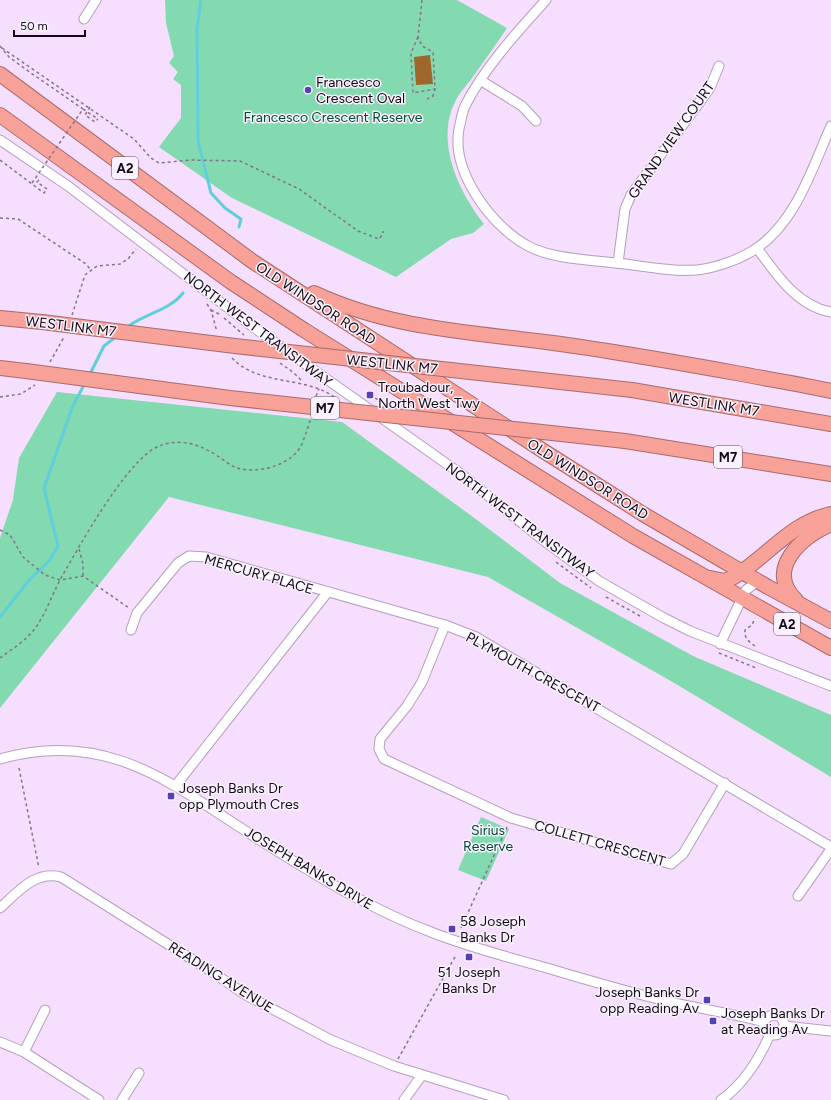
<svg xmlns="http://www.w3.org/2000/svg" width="831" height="1100" font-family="Figtree,sans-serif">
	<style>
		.green { fill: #83d9b0 }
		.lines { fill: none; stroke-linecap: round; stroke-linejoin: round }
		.stream { stroke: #5fcfdc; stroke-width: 3 }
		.building { fill: #9f672c }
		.minor-casing { stroke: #b59fbd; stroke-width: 11 }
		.highway-casing { stroke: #a66c6a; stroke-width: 16 }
		.path { stroke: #837488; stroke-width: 1.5; stroke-dasharray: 3 3; stroke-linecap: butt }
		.minor { stroke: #fff; stroke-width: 9 }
		.highway { stroke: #f7a198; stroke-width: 14 }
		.highway-bridge-casing { stroke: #a66c6a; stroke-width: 16; stroke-linecap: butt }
		.path-bridge { stroke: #837488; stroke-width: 1.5; stroke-dasharray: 3 3; stroke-linecap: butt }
		.highway-bridge { stroke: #f7a198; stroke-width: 14 }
		.poi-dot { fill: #5640b8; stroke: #faf1fe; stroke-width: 1.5 }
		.labels { text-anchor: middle; stroke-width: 3; stroke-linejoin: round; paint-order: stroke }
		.shield { fill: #faf1fe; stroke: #574f5a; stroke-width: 1 }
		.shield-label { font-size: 13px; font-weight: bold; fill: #110a14 }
		.poi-label { font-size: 14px; fill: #110a14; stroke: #faf1fe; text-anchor: start }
		.park-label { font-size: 14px; fill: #024c33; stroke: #faf1fe }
		.street-label { font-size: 14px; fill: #110a14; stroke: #faf1fe }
	</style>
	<rect width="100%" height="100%" fill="#f6defe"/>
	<g class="green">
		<path d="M165,0H457L507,28C496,45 484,61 472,78C467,85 460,92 456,100C434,141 459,192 484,224L473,233L451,239L396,277L232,198L159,147L181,118V85L173,79L178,72L169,63L174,56L166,23Z"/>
		<path d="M57,392L342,422L469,514L560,583L693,656L831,715V777L676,684L488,577L169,497L0,708V538L13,500L19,458Z"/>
		<path d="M481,817L509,829L486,881L458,870Z"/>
	</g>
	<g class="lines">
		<g class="stream">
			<path d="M201,0L197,29L198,141L211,193L225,208L241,219L239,227"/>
			<path d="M126,328C144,313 168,312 183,293"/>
			<path d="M89,376L104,346L117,336"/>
			<path d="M0,617L30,579L49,561L58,546L44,488L72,408L85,383"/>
		</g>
	</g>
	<path class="building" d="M430,55L433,84L416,85L414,57Z"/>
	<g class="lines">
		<g class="minor-casing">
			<g id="minor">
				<path d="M546,0C519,30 483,69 465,106C462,112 461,121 459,129C451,172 492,227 528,246C554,260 596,260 625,264C648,267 674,272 697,270C716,268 741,259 757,248C797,220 812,168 831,126"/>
				<path d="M84,19L96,0"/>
				<path d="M480,80L522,106L536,121"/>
				<path d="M0,140L68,186L253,327L461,474L543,540L599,581L662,617L690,631L831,686"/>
				<path d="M757,248C776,274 797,306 831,312"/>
				<path d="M618,263L625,209L631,195L710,88L719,66"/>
				<path d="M445,625L422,682L407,706L380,739L379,749L384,759L511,818L671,864L683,854L725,783"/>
				<path d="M131,630L137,613L178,563L189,556L206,557L445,625L476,637L831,847"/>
				<path d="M720,644L746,590L754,584L759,582"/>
				<path d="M0,759C108,728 173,785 258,839C317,876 371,910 436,934C473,948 510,958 547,968C587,980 627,992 667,1001C699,1009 732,1013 764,1022"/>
				<path d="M176,785L327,593"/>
				<path d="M798,896L831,849"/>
				<path d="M0,908C18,892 35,870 61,877L209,970L246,995L331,1040L394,1066L504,1100"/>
				<circle cx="774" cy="1025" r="10"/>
				<path d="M784,1026L831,1031"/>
				<path d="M0,1042L24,1052L99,1100"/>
				<path d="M24,1052L45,1010"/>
				<path d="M122,1100L139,1073"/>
				<path d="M404,1100L422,1075"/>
				<path d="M721,1100C743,1085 760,1058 770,1034"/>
			</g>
		</g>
		<g class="highway-casing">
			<g id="highway">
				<path d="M0,74L252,261L545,452L643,514L768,587L831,621"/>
				<path d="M0,115L231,282L304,330L633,536L831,648"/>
				<path d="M314,293C391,329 471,332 553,343C614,351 675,362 736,373C767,379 800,384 831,391"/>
				<path d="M0,318L42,322"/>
				<path d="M0,368L26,371"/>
				<path d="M632,390L831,424"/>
				<path d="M625,441L831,474"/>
				<path d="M710,578L725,581L734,577C768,556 790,523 831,514"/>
				<path d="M796,600C764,570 802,536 831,524"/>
			</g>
		</g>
		<g class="path">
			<path d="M422,0L418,37L422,46L433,52L435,89L433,96L427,99"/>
			<path d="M418,37L411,53L413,93L435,89"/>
			<path d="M0,46L9,57L31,73L83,109"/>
			<path d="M2,48L134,139L151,158L159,163L191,160L240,161L299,189L358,231L379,239L383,234V231"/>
			<path d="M90,107L85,115L95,122L98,119"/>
			<path d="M0,160L44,193L47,189L37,182L40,179"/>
			<path d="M0,218L18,219L86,264L90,269"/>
			<path d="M207,304L211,310L217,332"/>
			<path d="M211,310L221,315"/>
			<path d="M72,315L85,275L97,266L120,264L128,259L136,249"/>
			<path d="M224,318L244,335"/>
			<path d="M232,358C260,387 303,375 334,397"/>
			<path d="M50,362L64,337"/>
			<path d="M280,363L294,373L303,382"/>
			<path d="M370,395L382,402"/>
			<path d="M316,396L319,389"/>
			<path d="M0,397L21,394L35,385"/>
			<path d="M0,530L10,535L23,557L45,575L60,580L83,576L129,608"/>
			<path d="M79,549L83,564V576"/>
			<path d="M556,562L591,588"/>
			<path d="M606,597L640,616"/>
			<path d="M755,646C749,642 744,638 745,630L752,625L755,618"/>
			<path d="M719,653L756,668"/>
			<path d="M0,658C12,649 30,638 38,624C47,610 53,593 61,578C79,547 127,459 159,446C179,438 199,444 216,455C223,459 229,465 237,468C257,474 290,466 301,446C305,437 308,427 311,418"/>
			<path d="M19,768L39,868"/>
			<path d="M461,928L507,827"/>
			<path d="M398,1059L456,955"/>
		</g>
		<use href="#minor" class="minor"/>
		<use href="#highway" class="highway"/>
		<g class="highway-bridge-casing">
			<g id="highway-bridge">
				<path d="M42,322L235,346L632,390"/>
				<path d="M26,371L230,398L625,441"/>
			</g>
		</g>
		<path class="path-bridge" d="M32,183L83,109L98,119"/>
		<use href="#highway-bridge" class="highway-bridge"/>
	</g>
	<g class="poi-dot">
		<circle cx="308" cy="90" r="4"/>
		<rect x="366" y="391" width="8" height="8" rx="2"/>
		<rect x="167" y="792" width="8" height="8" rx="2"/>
		<rect x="448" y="925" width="8" height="8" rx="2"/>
		<rect x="465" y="953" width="8" height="8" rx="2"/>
		<rect x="703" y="996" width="8" height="8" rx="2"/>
		<rect x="709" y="1017" width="8" height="8" rx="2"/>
	</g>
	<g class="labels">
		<g class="shield">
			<rect x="112" y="157" width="26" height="22" rx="3"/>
			<rect x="311" y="397" width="28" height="22" rx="3"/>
			<rect x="714" y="446" width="28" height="22" rx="3"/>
			<rect x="774" y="613" width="26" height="22" rx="3"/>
		</g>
		<g class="shield-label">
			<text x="125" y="173">A2</text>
			<text x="325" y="413">M7</text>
			<text x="728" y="462">M7</text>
			<text x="787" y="629">A2</text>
		</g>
		<g class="poi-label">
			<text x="316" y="87">Francesco<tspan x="316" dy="16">Crescent Oval</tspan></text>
			<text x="378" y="392">Troubadour,<tspan x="378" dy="16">North West Twy</tspan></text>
			<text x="179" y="793">Joseph Banks Dr<tspan x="179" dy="16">opp Plymouth Cres</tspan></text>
			<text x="460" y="926">58 Joseph<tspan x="460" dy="16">Banks Dr</tspan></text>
			<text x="469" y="977" text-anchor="middle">51 Joseph<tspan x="469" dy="16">Banks Dr</tspan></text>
			<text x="699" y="997" text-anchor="end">Joseph Banks Dr<tspan x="699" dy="16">opp Reading Av</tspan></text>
			<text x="721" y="1018">Joseph Banks Dr<tspan x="721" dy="16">at Reading Av</tspan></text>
		</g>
		<g class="park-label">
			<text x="333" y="122">Francesco Crescent Reserve</text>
			<text x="488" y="835">Sirius<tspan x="488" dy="16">Reserve</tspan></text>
		</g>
		<g class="street-label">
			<text transform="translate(671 140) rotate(-55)" y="5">GRAND VIEW COURT</text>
			<text transform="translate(316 303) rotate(33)" y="5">OLD WINDSOR ROAD</text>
			<text transform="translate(71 326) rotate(7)" y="5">WESTLINK M7</text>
			<text transform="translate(258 329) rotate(37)" y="5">NORTH WEST TRANSITWAY</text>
			<text transform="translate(392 364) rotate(6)" y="5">WESTLINK M7</text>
			<text transform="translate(714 404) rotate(9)" y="5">WESTLINK M7</text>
			<text transform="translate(588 479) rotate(32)" y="5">OLD WINDSOR ROAD</text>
			<text transform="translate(520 520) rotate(37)" y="5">NORTH WEST TRANSITWAY</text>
			<text transform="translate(259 574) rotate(16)" y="5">MERCURY PLACE</text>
			<text transform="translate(533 672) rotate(29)" y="5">PLYMOUTH CRESCENT</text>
			<text transform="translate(600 843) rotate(16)" y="5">COLLETT CRESCENT</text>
			<text transform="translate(309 868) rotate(31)" y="5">JOSEPH BANKS DRIVE</text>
			<text transform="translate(221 977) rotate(32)" y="5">READING AVENUE</text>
		</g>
	</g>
	<path d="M14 30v6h71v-6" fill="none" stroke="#110a14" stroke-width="2"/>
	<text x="20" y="30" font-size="12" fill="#110a14" stroke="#faf1fe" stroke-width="3" paint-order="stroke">50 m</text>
</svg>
